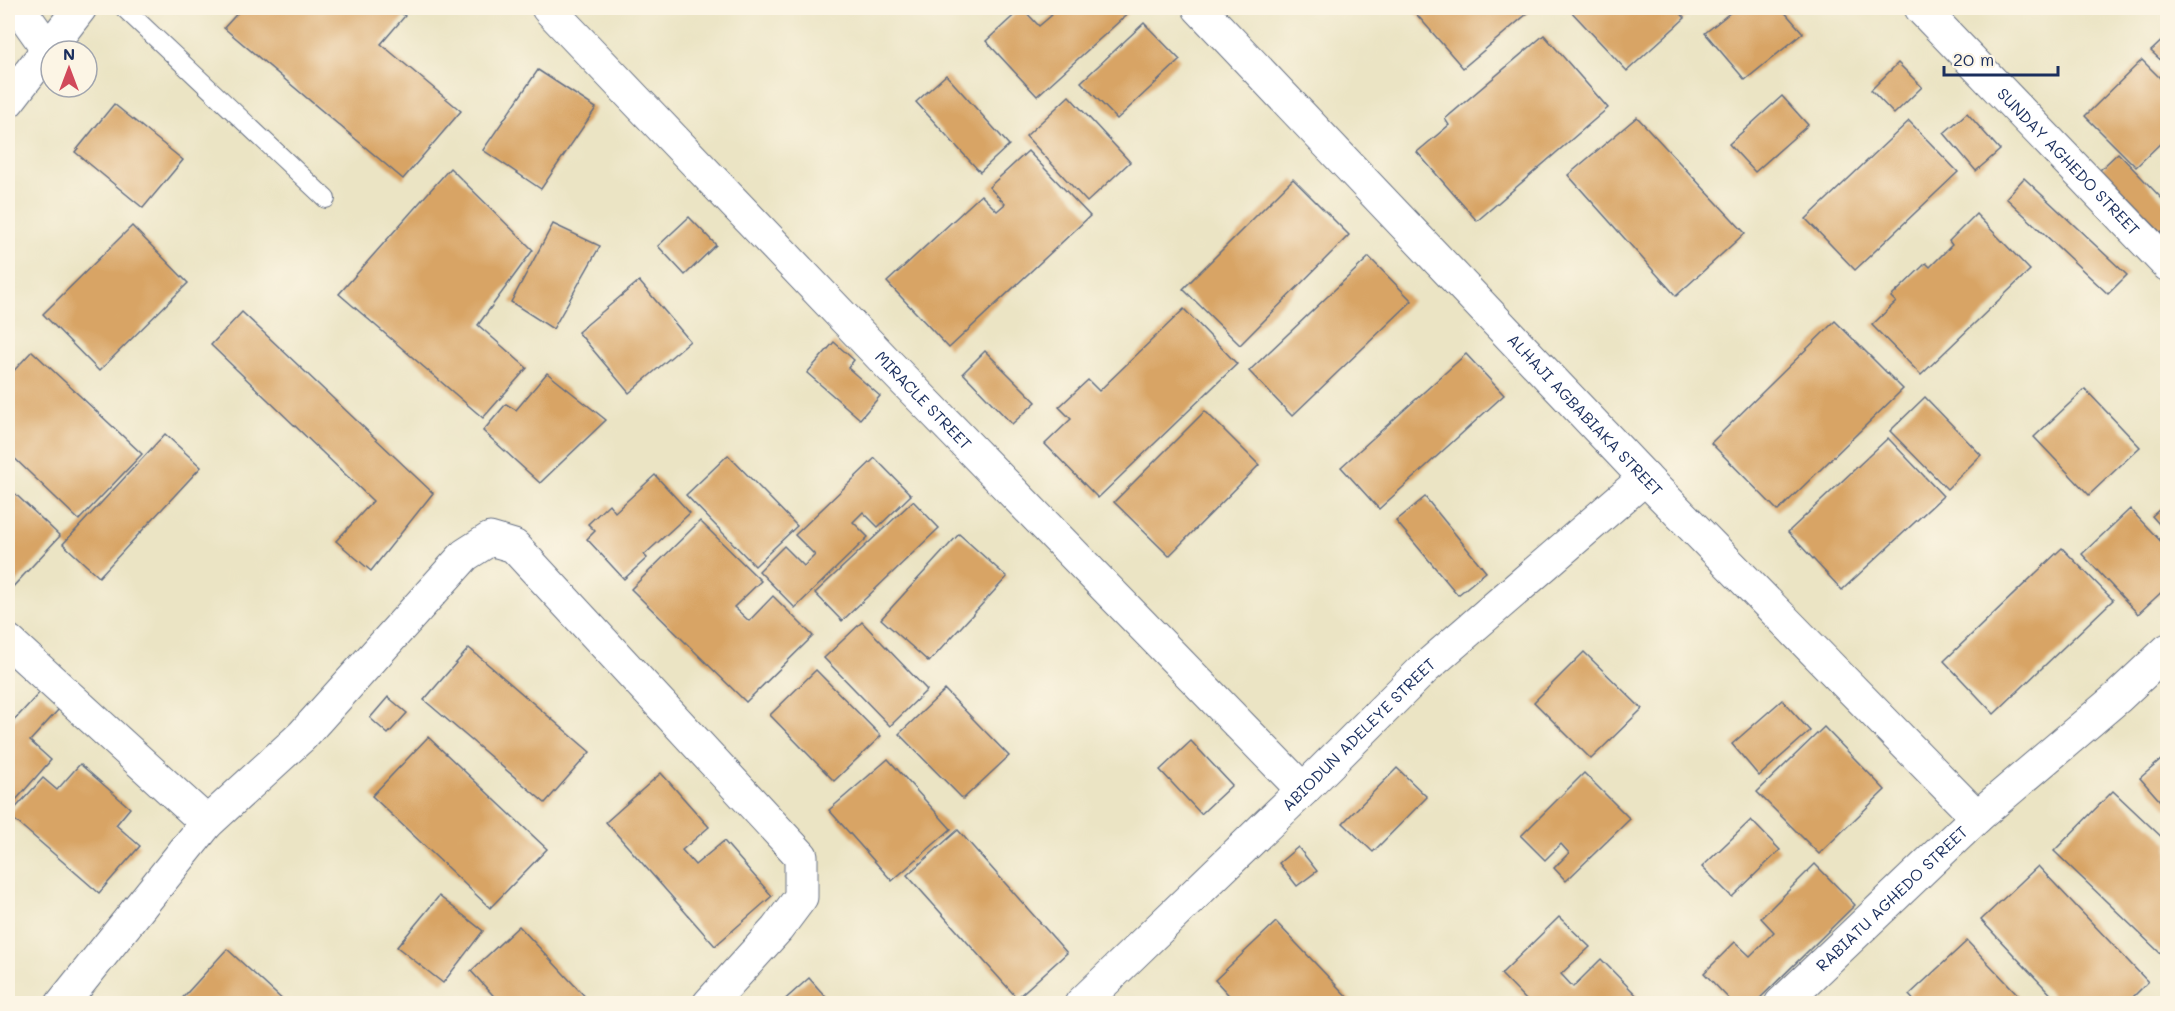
<svg xmlns="http://www.w3.org/2000/svg" width="2175" height="1011" font-family="Mali,sans-serif">
	<style>
		.building { fill: #d8a465 }
		.lines { fill: none; stroke-linecap: round; stroke-linejoin: round }
		.lane-casing { stroke: #646e82; stroke-width: 20 }
		.street-casing { stroke: #646e82; stroke-width: 35 }
		.secondary-casing { stroke: #646e82; stroke-width: 35 }
		.lane { stroke: #fff; stroke-width: 18 }
		.street { stroke: #fff; stroke-width: 33 }
		.secondary { stroke: #fff; stroke-width: 33 }
		.labels { text-anchor: middle; stroke-width: 5; stroke-linejoin: round; paint-order: stroke }
		.street-label { font-size: 16px; fill: #1b2f5e; stroke: #fcf5e5 }
	</style>
	<rect width="100%" height="100%" fill="#fcf5e5"/>
	<filter id="ink" filterUnits="userSpaceOnUse"><feTurbulence type="fractalNoise" baseFrequency=".0167" numOctaves="2"/><feDisplacementMap in="SourceGraphic" scale="12" xChannelSelector="R" yChannelSelector="G"/><feConvolveMatrix kernelMatrix="1 2 1 2 8 2 1 2 1" color-interpolation-filters="sRGB"/></filter>
	<filter id="wash" filterUnits="userSpaceOnUse"><feTurbulence type="fractalNoise" baseFrequency=".008" numOctaves="4" result="noise"/><feDisplacementMap in="SourceGraphic" scale="24" xChannelSelector="R" yChannelSelector="G"/><feGaussianBlur stdDeviation="1.35" result="paint"/><feColorMatrix in="noise" values="0 0 0 0 0 0 0 0 0 0 0 0 0 0 0 0 0 1.4 0 .05"/><feComposite in="paint" operator="in"/></filter>
	<g filter="url(#wash)">
		<rect width="100%" height="100%" fill="#ebe4c4"/>
		<g id="blocks">
			<g class="building">
				<path d="M242,8H394L405,16L381,44L461,111L403,179L224,28Z"/>
				<path d="M1022,8L1039,26L1052,15L1045,8H1134L1037,96L986,41Z"/>
				<path d="M1411,8H1534L1463,68Z"/>
				<path d="M1568,8H1676L1685,18L1627,71Z"/>
				<path d="M1736,8H1781L1803,33L1745,80L1705,33Z"/>
				<path d="M1144,23L1180,60L1117,119L1081,82Z"/>
				<path d="M1544,35L1608,108L1477,221L1417,152L1449,125L1445,119Z"/>
				<path d="M2168,35V67L2151,51Z"/>
				<path d="M2142,60L2164,82L2168,78V136L2136,167L2085,116Z"/>
				<path d="M1898,63L1922,87L1894,114L1871,90Z"/>
				<path d="M538,70L596,108L541,189L483,150Z"/>
				<path d="M946,75L1009,145L980,172L916,102Z"/>
				<path d="M1069,96L1130,162L1087,202L1026,136Z"/>
				<path d="M1782,96L1808,125L1755,172L1729,144Z"/>
				<path d="M114,104L183,160L143,208L75,152Z"/>
				<path d="M1967,113L2000,150L1976,171L1944,133Z"/>
				<path d="M1637,117L1745,233L1676,296L1568,175Z"/>
				<path d="M1909,121L1958,172L1855,270L1806,219Z"/>
				<path d="M1028,151L1090,216L949,348L887,282L981,195L997,211L1005,204L989,187Z"/>
				<path d="M2118,153L2168,205V240L2100,170Z"/>
				<path d="M450,168L533,250L478,325L527,368L483,418L339,294Z"/>
				<path d="M2024,178L2127,275L2108,294L2006,198Z"/>
				<path d="M1293,179L1349,235L1240,345L1183,289Z"/>
				<path d="M1976,214L2030,270L1921,375L1872,325L1896,302L1891,297L1926,263L1930,267L1952,245L1949,241Z"/>
				<path d="M689,217L716,245L685,275L658,246Z"/>
				<path d="M553,224L600,246L553,329L511,302Z"/>
				<path d="M132,226L188,283L99,371L43,314Z"/>
				<path d="M1369,257L1412,301L1292,416L1249,371Z"/>
				<path d="M639,281L690,341L629,393L578,332Z"/>
				<path d="M1184,309L1237,364L1098,498L1045,444L1071,419L1059,407L1088,380L1099,391Z"/>
				<path d="M242,312L433,493L371,571L336,541L373,501L211,345Z"/>
				<path d="M1835,321L1903,389L1778,511L1711,443Z"/>
				<path d="M834,342L854,360L848,368L880,396L860,419L807,373Z"/>
				<path d="M32,351L142,454L79,520L8,452V377Z"/>
				<path d="M985,351L1036,402L1012,424L963,373Z"/>
				<path d="M1466,354L1504,395L1379,509L1341,467Z"/>
				<path d="M547,373L606,420L540,483L483,431L506,404L516,410Z"/>
				<path d="M2085,389L2140,447L2089,495L2034,437Z"/>
				<path d="M1925,397L1981,455L1947,489L1890,431Z"/>
				<path d="M1205,411L1259,465L1169,556L1114,502Z"/>
				<path d="M165,434L201,467L99,577L63,544Z"/>
				<path d="M1888,438L1943,496L1842,590L1788,532Z"/>
				<path d="M728,455L797,526L755,566L686,495Z"/>
				<path d="M875,458L911,495L878,527L863,512L853,522L868,537L795,608L759,571L784,546L804,566L815,555L795,535Z"/>
				<path d="M655,475L690,513L644,555L647,558L624,579L587,539L595,531L588,524L609,504L615,512Z"/>
				<path d="M8,487L60,536L8,592Z"/>
				<path d="M1425,497L1486,572L1458,595L1396,521Z"/>
				<path d="M913,501L939,528L842,621L815,593Z"/>
				<path d="M2168,502V534L2152,516Z"/>
				<path d="M2130,509L2168,549V586L2138,614L2082,554Z"/>
				<path d="M700,521L761,581L734,607L749,621L773,596L813,636L746,702L631,589Z"/>
				<path d="M959,534L1007,577L929,662L881,619Z"/>
				<path d="M2062,548L2113,600L1994,714L1944,661Z"/>
				<path d="M862,622L927,690L890,726L824,658Z"/>
				<path d="M469,648L590,752L545,803L424,700Z"/>
				<path d="M1584,652L1642,709L1591,759L1534,702Z"/>
				<path d="M816,670L881,736L834,781L770,715Z"/>
				<path d="M945,690L1009,756L963,799L899,734Z"/>
				<path d="M40,692L59,709L30,741L51,760L8,809V727Z"/>
				<path d="M388,697L407,713L388,734L370,718Z"/>
				<path d="M1782,700L1810,731L1759,776L1732,744Z"/>
				<path d="M1824,727L1885,790L1819,854L1757,792Z"/>
				<path d="M428,737L547,849L490,908L372,796Z"/>
				<path d="M1191,741L1232,785L1201,814L1160,770Z"/>
				<path d="M2168,754V810L2140,778Z"/>
				<path d="M888,759L951,829L892,881L829,810Z"/>
				<path d="M80,764L130,808L116,825L140,846L99,893L9,815L43,778L57,790Z"/>
				<path d="M1397,768L1427,797L1373,852L1343,823Z"/>
				<path d="M661,773L709,827L682,850L695,865L724,841L772,896L715,946L606,822Z"/>
				<path d="M1584,773L1630,819L1566,881L1554,868L1569,853L1561,844L1545,860L1521,836Z"/>
				<path d="M2113,791L2168,843V945L2160,953L2054,851Z"/>
				<path d="M1751,820L1780,850L1732,897L1702,867Z"/>
				<path d="M958,830L1067,953L1017,998L907,875Z"/>
				<path d="M1298,847L1317,871L1297,886L1279,863Z"/>
				<path d="M1815,864L1855,905L1754,1004H1734L1704,973L1735,942L1750,956L1774,932L1761,918Z"/>
				<path d="M2038,866L2148,982L2126,1004H2060L1981,920Z"/>
				<path d="M439,896L483,931L443,983L397,947Z"/>
				<path d="M1559,917L1590,947L1561,974L1573,987L1601,959L1645,1004H1530L1501,974Z"/>
				<path d="M1276,922L1354,1004H1237L1215,980Z"/>
				<path d="M519,926L592,1004H501L471,971Z"/>
				<path d="M1967,941L2027,1004H1917L1909,995Z"/>
				<path d="M227,949L287,1004H177Z"/>
				<path d="M809,978L832,1004H780Z"/>
			</g>
		</g>
	</g>
	<g filter="url(#ink)">
		<use href="#blocks" fill-opacity="0" stroke="#646e82" stroke-width="1.5"/>
		<g class="lines">
			<g class="lane-casing">
				<path id="lane" d="M124,8L326,199"/>
			</g>
			<g class="street-casing">
				<g id="street">
					<path id="s1" d="M548,8L890,366L1303,790"/>
					<path id="s2" d="M1199,8L1645,478L1977,817"/>
					<path id="s3" d="M1921,8L2168,265"/>
					<path d="M8,641L207,823"/>
					<path d="M62,1004L207,823L302,736L465,555L490,539L514,546L801,856V897L777,929L709,1004"/>
					<path id="s4" d="M1081,1004L1303,790L1425,668L1645,478"/>
					<path id="s5" d="M1781,1004L1977,817L2117,698L2168,650"/>
				</g>
			</g>
			<g class="secondary-casing">
				<g id="secondary">
					<path d="M19,8L48,49"/>
					<path d="M8,101L80,8"/>
				</g>
			</g>
			<use href="#lane" class="lane"/>
			<use href="#street" class="street"/>
			<use href="#secondary" class="secondary"/>
		</g>
	</g>
	<g class="labels">
		<g class="street-label">
			<text dy="6" stroke="none"><textPath href="#s3" startOffset="213">SUNDAY AGHEDO STREET</textPath></text>
			<text dy="6" stroke="none"><textPath href="#s1" startOffset="543">MIRACLE STREET</textPath></text>
			<text dy="6" stroke="none"><textPath href="#s2" startOffset="561">ALHAJI AGBABIAKA STREET</textPath></text>
			<text dy="6" stroke="none"><textPath href="#s4" startOffset="387">ABIODUN ADELEYE STREET</textPath></text>
			<text dy="6" stroke="none"><textPath href="#s5" startOffset="153">RABIATU AGHEDO STREET</textPath></text>
		</g>
	</g>
	<rect width="2175" height="1011" fill="none" stroke="#fcf5e5" stroke-width="30"/>
	<g transform="translate(69 69)"><circle r="28" fill="#fcf5e5" stroke="#a2a6af" stroke-width="1.5"/>
	<path d="M0-4.5L10 22L0 15L-10 22Z" fill="#d1495b"/>
	<text y="-9" font-size="16" font-weight="bold" text-anchor="middle" fill="#1b2f5e">N</text>
	</g>
	<path d="M1944 66v9h114v-9" fill="none" stroke="#1b2f5e" stroke-width="3"/>
	<text x="1953" y="66" font-size="18" fill="#1b2f5e" stroke="#fcf5e5" stroke-width="4.5" paint-order="stroke">20 m</text>
</svg>
